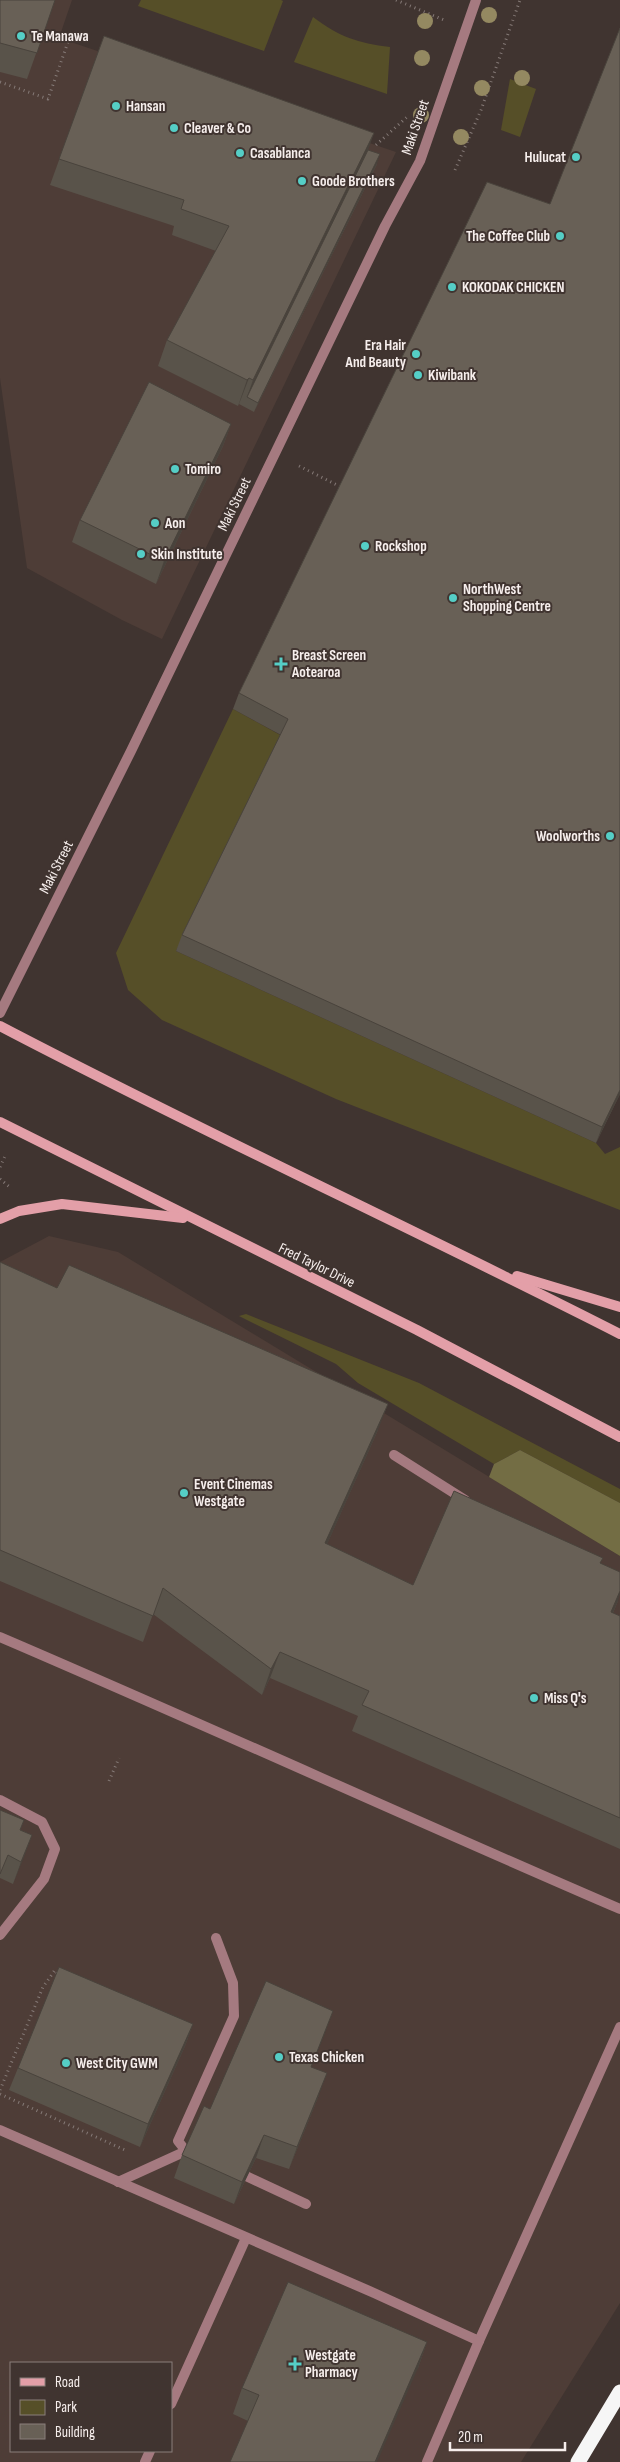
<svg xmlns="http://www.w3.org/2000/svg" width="620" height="2462" font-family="'Sofia Sans Condensed',sans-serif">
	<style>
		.built { fill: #4e3d37; fill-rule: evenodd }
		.green { fill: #564f28 }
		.forest { fill: #736d44 }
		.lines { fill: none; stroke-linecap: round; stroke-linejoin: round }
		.path { stroke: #857a77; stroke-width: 3; stroke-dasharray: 1 4; stroke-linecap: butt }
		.lane { stroke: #a57a80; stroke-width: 10 }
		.street { stroke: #a57a80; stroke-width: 10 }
		.secondary { stroke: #e39fa8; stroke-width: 10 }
		.highway { stroke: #f6f6f6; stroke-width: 15 }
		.tree { fill: #948961 }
		.wall { fill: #59534a }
		.shaded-wall { fill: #49433c }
		.building { fill: #686056; stroke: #49433c }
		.poi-dot { fill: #55cec6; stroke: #403430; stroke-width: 2 }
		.labels { text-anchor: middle; stroke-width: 4; stroke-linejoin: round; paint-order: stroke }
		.poi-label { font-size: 15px; font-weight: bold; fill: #f6eeec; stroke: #403430; text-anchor: start }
		.street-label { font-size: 15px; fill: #f6eeec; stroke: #403430 }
	</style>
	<rect width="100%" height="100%" fill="#403430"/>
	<g class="built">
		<path d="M0,0H72L59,38L396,152L162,639L122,620L27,568L0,378Z"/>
		<path d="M49,1236L118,1252L620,1556V2303L521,2462H0V1262ZM11,2363H171V2451H11Z"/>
	</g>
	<g class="green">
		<path d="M141,0H281L283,1L264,51L138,6Z"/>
		<path d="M313,17C339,37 358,43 390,47L387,94L294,62Z"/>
		<path d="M510,79L536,89L520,137L501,130Z"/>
		<path d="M233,709L282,736L176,951L596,1143L605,1154L620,1147V1210L336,1099L162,1020L128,990L116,953Z"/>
		<path d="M246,1314L419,1383L620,1489V1503L520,1450L494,1464L358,1383L336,1364L239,1316Z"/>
	</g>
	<path class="forest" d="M520,1450L620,1503V1556L489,1477L494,1464Z"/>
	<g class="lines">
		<g class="path">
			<path d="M396,0L444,20"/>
			<path d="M0,82L48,99L68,42"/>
			<path d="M376,145L407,117"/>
			<path d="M455,170L481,110L520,0"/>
			<path d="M299,466L343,488"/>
			<path d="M0,1167L6,1154"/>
			<path d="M0,1179L11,1188"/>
			<path d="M109,1781L119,1758"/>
			<path d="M0,2090L43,1987L55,1970L59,1976"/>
			<path d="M0,2094L125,2150"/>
		</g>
		<g class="lane">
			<path d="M394,1455L465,1500"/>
			<path d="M0,1637C208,1726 413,1820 620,1909"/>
			<path d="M0,1800L42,1822L55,1849L44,1879L0,1935"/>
			<path d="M0,2130L374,2293L479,2341L620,2027"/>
			<path d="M246,2176L306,2204"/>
			<path d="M118,2182L186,2151L178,2141L234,2016L233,1983L216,1938"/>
			<path d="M171,2404L246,2238"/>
			<path d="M145,2462L150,2451"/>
			<path d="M427,2462L479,2341"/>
		</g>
		<path class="street" d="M0,1013L131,751L385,226L420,161L476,0"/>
		<g class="secondary">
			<path d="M0,1026C204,1133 414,1229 620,1334"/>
			<path d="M0,1122L417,1330L620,1437"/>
			<path d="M0,1219L19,1211L62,1204L183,1218"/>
			<path d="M517,1276L620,1307"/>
		</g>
		<path class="highway" d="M578,2462L620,2392"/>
	</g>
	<g class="tree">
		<circle cx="489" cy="15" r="8"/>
		<circle cx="425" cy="21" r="8"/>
		<circle cx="422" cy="58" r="8"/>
		<circle cx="522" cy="78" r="8"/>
		<circle cx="482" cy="88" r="8"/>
		<circle cx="421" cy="115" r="8"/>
		<circle cx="461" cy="137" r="8"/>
	</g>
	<g class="wall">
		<path d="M0,0H55L27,79L0,72Z"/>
		<path d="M104,36L368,150L377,164L254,412L239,404L238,406L158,366L167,340L216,251L172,235L174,226L50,185Z"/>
		<path d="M487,182L620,1094L596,1143L176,951L182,935L281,735L233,709L239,693Z"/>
		<path d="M231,424L223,446L156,584L72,542L80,520Z"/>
		<path d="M0,1262L57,1288L378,1430L327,1544L413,1585L601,1564L618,1601L613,1613L620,1616V1849L352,1731L358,1716L270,1678L262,1695L153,1614L143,1642L0,1581Z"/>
		<path d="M0,1810L24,1820L20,1830L32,1835L13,1884L0,1878Z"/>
		<path d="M333,2011L311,2067L319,2095L289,2169L256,2158L234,2204L174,2178L182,2155L210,2109Z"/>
		<path d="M193,2024L185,2046L140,2147L9,2090L18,2068Z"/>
		<path d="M427,2342L418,2368L248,2421L233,2414L242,2388Z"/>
	</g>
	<g class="shaded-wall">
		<path d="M374,133L365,159L247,397L253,380Z"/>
		<path d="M380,154L377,164L254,412L258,403Z"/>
		<path d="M249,378L239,404L238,406L247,380Z"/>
		<path d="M231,424L223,446L156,584L164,561Z"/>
		<path d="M620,1090V1094L596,1143L602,1127Z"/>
		<path d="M388,1404L378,1430L316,1569L325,1543Z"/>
		<path d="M620,1591V1594L618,1601L602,1638L611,1612Z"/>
		<path d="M280,1652L270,1678L262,1695L271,1669Z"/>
		<path d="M32,1835L24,1857L13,1884L21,1862Z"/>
		<path d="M333,2011L325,2033L303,2089L311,2067Z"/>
		<path d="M193,2024L185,2046L140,2147L148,2124Z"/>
		<path d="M327,2073L319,2095L289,2169L297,2147Z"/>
		<path d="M264,2135L256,2158L234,2204L242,2182Z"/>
		<path d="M427,2342L418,2368L377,2462H375Z"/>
	</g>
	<g class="building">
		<path d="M0,0H55L37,53L0,43Z"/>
		<path d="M620,28V1090L602,1127L182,935L288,719L239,693L487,182L550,204Z"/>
		<path d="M104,36L374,133L253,380L249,378L247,380L167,340L229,226L181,209L184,200L59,159Z"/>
		<path d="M368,150L380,154L258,403L247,397Z"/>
		<path d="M149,382L231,424L164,561L80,520Z"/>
		<path d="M0,1262L57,1288L69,1265L388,1404L325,1543L413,1585L454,1491L603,1558L600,1563L620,1572V1591L611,1612L620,1616V1818L362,1705L369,1691L280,1652L271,1669L163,1588L153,1616L0,1550Z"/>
		<path d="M0,1810L24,1820L20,1830L32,1835L21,1862L8,1855L0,1874Z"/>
		<path d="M59,1967L193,2024L148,2124L18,2068Z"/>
		<path d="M266,1981L333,2011L311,2067L327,2073L297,2147L264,2135L242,2182L182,2155L204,2106L210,2109Z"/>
		<path d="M288,2282L427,2342L375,2462H230L259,2395L242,2388Z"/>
	</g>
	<g class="poi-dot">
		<circle cx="21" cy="36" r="5"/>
		<circle cx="116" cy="106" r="5"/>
		<circle cx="174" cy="128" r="5"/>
		<circle cx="240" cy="153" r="5"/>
		<circle cx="576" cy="157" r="5"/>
		<circle cx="302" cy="181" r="5"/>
		<circle cx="560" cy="236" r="5"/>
		<circle cx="452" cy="287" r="5"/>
		<circle cx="416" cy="354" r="5"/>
		<circle cx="418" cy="375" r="5"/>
		<circle cx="175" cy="469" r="5"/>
		<circle cx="155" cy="523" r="5"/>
		<circle cx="365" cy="546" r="5"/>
		<circle cx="141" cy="554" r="5"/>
		<circle cx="453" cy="598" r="5"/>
		<path d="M278.5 656.5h5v5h5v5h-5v5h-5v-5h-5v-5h5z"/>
		<circle cx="610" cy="836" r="5"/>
		<circle cx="184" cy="1493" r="5"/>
		<circle cx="534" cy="1698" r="5"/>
		<circle cx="279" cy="2057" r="5"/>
		<circle cx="66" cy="2063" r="5"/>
		<path d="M292.5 2356.5h5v5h5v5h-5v5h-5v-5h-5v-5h5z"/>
	</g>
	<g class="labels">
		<g class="poi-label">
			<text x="31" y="41">Te Manawa</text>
			<text x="126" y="111">Hansan</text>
			<text x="184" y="133">Cleaver &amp; Co</text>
			<text x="250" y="158">Casablanca</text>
			<text x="566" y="162" text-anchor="end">Hulucat</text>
			<text x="312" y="186">Goode Brothers</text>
			<text x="550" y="241" text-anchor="end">The Coffee Club</text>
			<text x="462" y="292">KOKODAK CHICKEN</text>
			<text x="406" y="350" text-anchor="end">Era Hair<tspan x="406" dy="17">And Beauty</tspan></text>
			<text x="428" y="380">Kiwibank</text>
			<text x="185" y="474">Tomiro</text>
			<text x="165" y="528">Aon</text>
			<text x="375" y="551">Rockshop</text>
			<text x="151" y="559">Skin Institute</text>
			<text x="463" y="594">NorthWest<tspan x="463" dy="17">Shopping Centre</tspan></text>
			<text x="292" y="660">Breast Screen<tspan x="292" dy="17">Aotearoa</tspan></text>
			<text x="600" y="841" text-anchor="end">Woolworths</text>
			<text x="194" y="1489">Event Cinemas<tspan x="194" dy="17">Westgate</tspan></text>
			<text x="544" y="1703">Miss Q's</text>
			<text x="289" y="2062">Texas Chicken</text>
			<text x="76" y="2068">West City GWM</text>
			<text x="305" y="2360">Westgate<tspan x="305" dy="17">Pharmacy</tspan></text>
		</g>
		<g class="street-label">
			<text transform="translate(415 127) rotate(-71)" y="5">Maki Street</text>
			<text transform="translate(234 504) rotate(-64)" y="5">Maki Street</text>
			<text transform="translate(56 867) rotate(-63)" y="5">Maki Street</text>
			<text transform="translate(317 1265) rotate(26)" y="5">Fred Taylor Drive</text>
		</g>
	</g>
	<rect x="10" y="2362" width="162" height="90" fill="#403430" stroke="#897e7b"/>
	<rect x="20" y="2378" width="25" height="8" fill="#e39fa8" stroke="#897e7b"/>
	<text x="55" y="2387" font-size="15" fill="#f6eeec">Road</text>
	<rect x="20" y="2400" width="25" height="15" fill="#564f28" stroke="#897e7b"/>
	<text x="55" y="2412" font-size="15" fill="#f6eeec">Park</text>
	<rect x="20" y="2424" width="25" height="15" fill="#686056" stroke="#897e7b"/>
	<text x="55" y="2437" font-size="15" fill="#f6eeec">Building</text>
	<path d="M450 2442v8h115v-8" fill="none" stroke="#f6eeec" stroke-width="2.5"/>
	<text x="458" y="2442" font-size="15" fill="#f6eeec" stroke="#403430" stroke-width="4" paint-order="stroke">20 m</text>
</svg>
